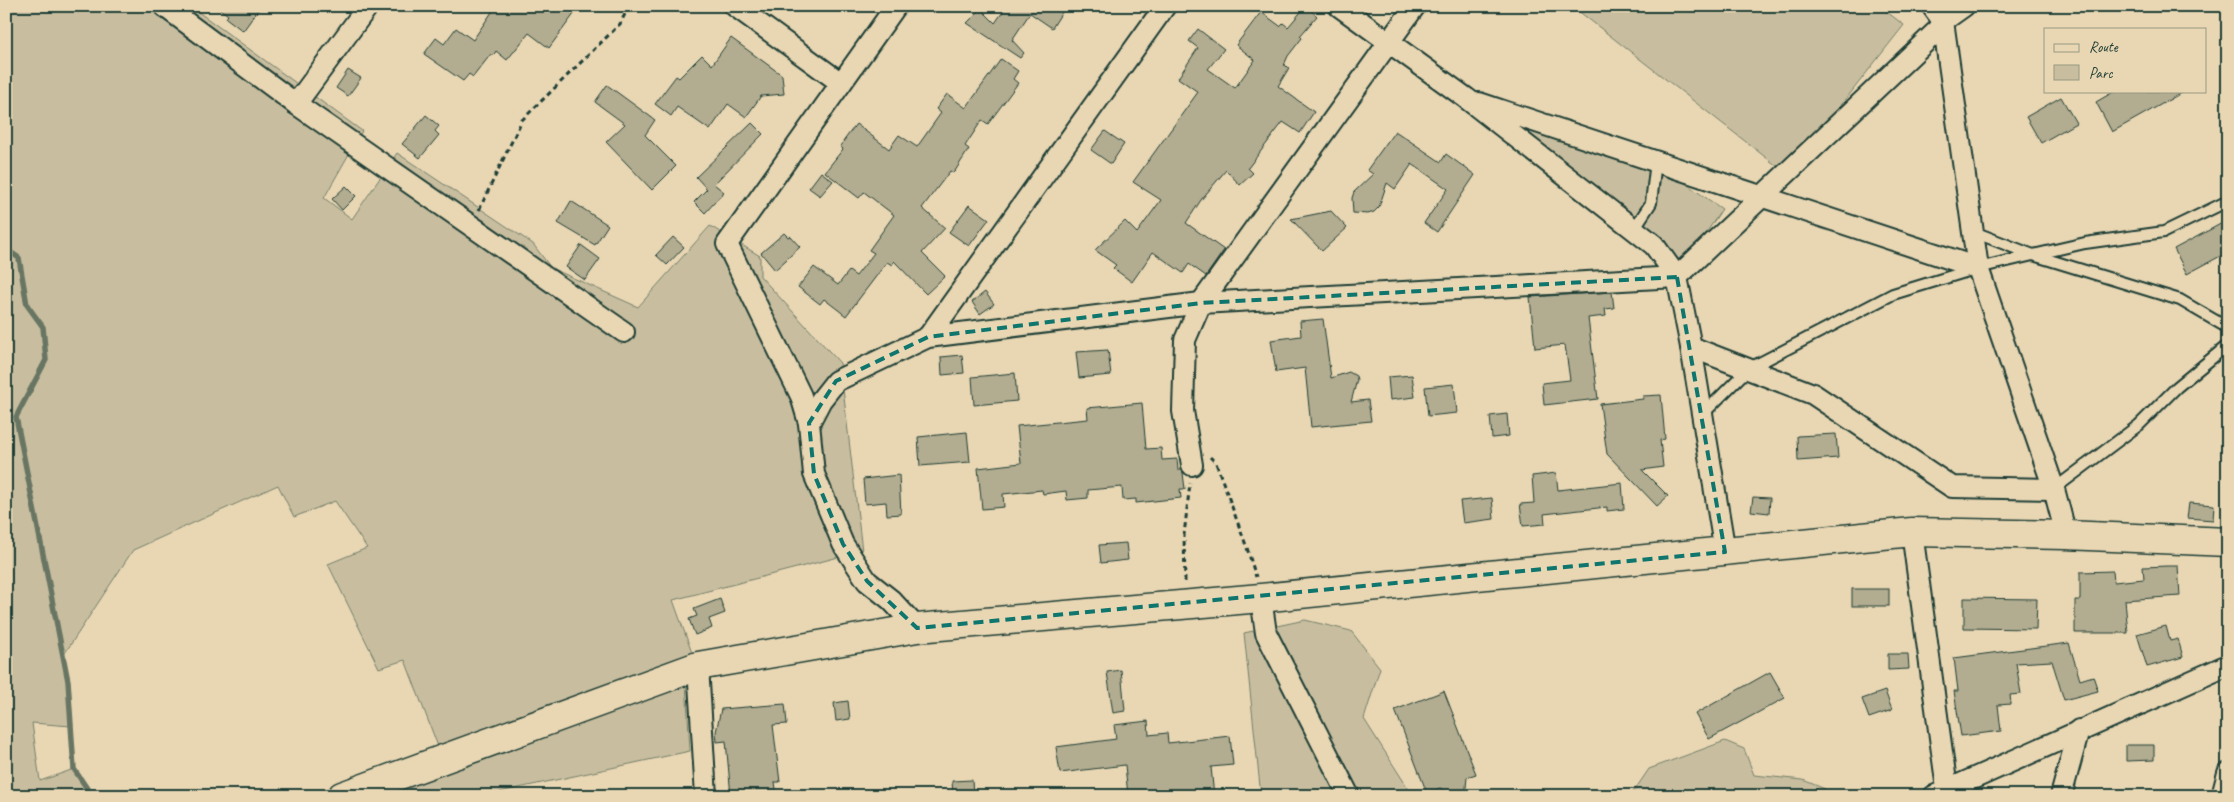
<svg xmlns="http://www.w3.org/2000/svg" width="2234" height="802" font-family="Caveat,sans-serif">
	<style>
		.green { fill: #c8be9f; stroke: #747e6a }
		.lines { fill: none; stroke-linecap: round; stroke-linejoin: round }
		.stream { stroke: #687563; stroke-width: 5.5 }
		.building { fill: #b2ac90; stroke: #1f3d34 }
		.lane-casing { stroke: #1f3d34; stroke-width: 14 }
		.street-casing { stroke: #1f3d34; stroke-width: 24 }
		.secondary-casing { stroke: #1f3d34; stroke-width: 31 }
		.path { stroke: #1f3d34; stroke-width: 3; stroke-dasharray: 5 4; stroke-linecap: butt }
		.lane { stroke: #e9d7b4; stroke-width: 10 }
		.street { stroke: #e9d7b4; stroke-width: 20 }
		.secondary { stroke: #e9d7b4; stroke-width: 28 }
		.marked { fill: none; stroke: #0f766e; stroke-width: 4; stroke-dasharray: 10 6; stroke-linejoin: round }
	</style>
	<rect width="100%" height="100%" fill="#e9d7b4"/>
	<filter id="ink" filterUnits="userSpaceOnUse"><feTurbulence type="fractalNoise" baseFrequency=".02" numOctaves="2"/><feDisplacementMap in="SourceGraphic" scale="10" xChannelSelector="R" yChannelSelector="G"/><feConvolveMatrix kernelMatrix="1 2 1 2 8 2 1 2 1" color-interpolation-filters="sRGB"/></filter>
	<g filter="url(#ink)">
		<g class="green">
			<path d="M6,6H190L362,131L324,198L352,219L397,153L533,244L551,268L638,307L710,226L760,256V276L840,363L862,551L673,600L692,653L686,683L690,751L500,792V796H370L447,770L405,660L379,668L328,564L367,548L335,501L294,517L278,485L133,550L63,656L68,681L71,726L32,723L40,781L74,769L92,796H6Z"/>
			<path d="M1572,6H1879L1904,25L1787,174Z"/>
			<path d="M1466,98L1662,167L1722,209L1677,277Z"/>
			<path d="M1305,620L1351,631L1380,668L1364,719L1413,796H1261L1244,633Z"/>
			<path d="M1725,741L1744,749L1754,775L1803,780L1825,789L1827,796H1634L1632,794L1649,769Z"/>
		</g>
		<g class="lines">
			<path class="stream" d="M6,249L19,258L27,305L43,327L46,360L16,417L68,681L74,769L92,796"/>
		</g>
		<g class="building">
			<path d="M216,6H261L243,31L226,18L228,15Z"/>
			<path d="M496,6H580L549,48L529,33L507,60L496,51L493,56L491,54L473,77L469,74L463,81L424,54L436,38L444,44L456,28L473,40Z"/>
			<path d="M1007,6H1066L1052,28L1030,13L1012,40L1024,53L1020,58L967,23L981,9L995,23Z"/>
			<path d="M1306,6L1317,16L1300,36L1302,38L1288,56L1284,65L1289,68L1278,86L1314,112L1300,133L1283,122L1248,168L1253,173L1240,185L1226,170L1201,200L1186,223L1224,250L1206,276L1189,264L1183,273L1153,252L1132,282L1113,268L1116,265L1095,250L1125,221L1137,233L1161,200L1133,182L1198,92L1178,78L1198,48L1189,41L1198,29L1224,49L1208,69L1235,88L1255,60L1236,45L1261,12L1280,26L1283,23L1288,27Z"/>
			<path d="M731,38L782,75L784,94L761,96L746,117L728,104L710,130L677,107L671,116L655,104L676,76L679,78L702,55L712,65Z"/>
			<path d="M1001,59L1018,71L1013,79L1018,83L988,124L982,120L965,146L969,149L955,171L953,173L950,171L922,208L945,228L922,253L945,276L926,294L894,261L892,265L887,262L846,316L824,299L820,304L798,287L814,267L838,285L849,271L856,276L874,253L869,250L894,215L864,192L859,198L825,172L843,149L840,146L856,124L889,149L899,135L917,147L941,113L936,109L947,94L966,108Z"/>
			<path d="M348,70L361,78L348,96L336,88Z"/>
			<path d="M607,85L655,120L645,135L676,166L652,190L606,142L625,124L595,102Z"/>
			<path d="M2115,91H2185L2112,132L2096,102Z"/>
			<path d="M2061,97L2076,123L2041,143L2026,117Z"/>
			<path d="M426,115L439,126L435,131L439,135L420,158L402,144Z"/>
			<path d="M752,123L763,134L714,184L724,192L705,213L694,202L707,189L696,177Z"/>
			<path d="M1105,131L1124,144L1111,164L1091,150Z"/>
			<path d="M1395,131L1441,162L1446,154L1475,175L1437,232L1424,223L1448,189L1412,164L1395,189L1387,183L1379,207L1374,212L1368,214L1353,213L1352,198L1354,192L1373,174L1367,170Z"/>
			<path d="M821,172L833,181L820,196L809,188Z"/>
			<path d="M346,186L356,196L342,210L332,199Z"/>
			<path d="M571,201L608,225L595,245L558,223Z"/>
			<path d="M969,205L989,219L969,246L949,232Z"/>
			<path d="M1331,211L1347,228L1322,251L1291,219Z"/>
			<path d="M2228,220V252L2187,274L2174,249Z"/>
			<path d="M784,233L788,237L790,236L800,247L775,270L761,253Z"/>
			<path d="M673,237L684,247L667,265L656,255Z"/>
			<path d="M581,245L600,259L585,280L566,267Z"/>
			<path d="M985,292L994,304L980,314L972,302Z"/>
			<path d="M1612,292L1614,308L1605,309L1606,316L1588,318L1598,399L1544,405L1542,383L1570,380L1565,345L1535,348L1530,297Z"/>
			<path d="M1323,319L1331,378L1349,372L1356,376L1357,380L1351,402L1368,400L1371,421L1311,427L1305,368L1276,372L1271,340L1301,336L1300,321Z"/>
			<path d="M1108,350L1111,375L1079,378L1076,352Z"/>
			<path d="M962,355L964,373L942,375L941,357Z"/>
			<path d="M1015,373L1017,401L974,405L972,377Z"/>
			<path d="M1412,375L1415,397L1390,400L1388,377Z"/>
			<path d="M1454,384L1457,413L1428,416L1425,387Z"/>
			<path d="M1661,395L1665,439L1660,440L1663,467L1642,470L1668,496L1657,506L1607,454L1600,404L1643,399V396Z"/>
			<path d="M1142,403L1146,449L1161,448L1162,460L1177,459L1178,470H1182L1183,473L1185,489H1180L1181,498L1136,503V499L1123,500L1122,487L1088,490V498L1067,500L1066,491L1043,494L1042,490L1003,494L1004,507L982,509L978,468L1021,463L1017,426L1088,419L1087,408Z"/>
			<path d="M1507,414L1509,436L1492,438L1490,416Z"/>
			<path d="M967,432L970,462L920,466L918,437Z"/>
			<path d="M1836,434L1838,458L1798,461L1797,436Z"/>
			<path d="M1556,473L1558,490L1622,483L1624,509L1607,511V507L1544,514L1545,524L1523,526L1520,504L1534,503L1532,476Z"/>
			<path d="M899,475L901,514L887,515L886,502L865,504L863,479Z"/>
			<path d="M1753,497L1770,498L1769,513L1751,511Z"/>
			<path d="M1492,498L1494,519L1463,523L1460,501Z"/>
			<path d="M2189,503L2214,505L2213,520L2187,518Z"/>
			<path d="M1126,543L1128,560L1101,563L1099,545Z"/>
			<path d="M2167,566H2178L2180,596L2125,600L2128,633H2075V600H2080V572L2113,571L2114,582L2144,579L2143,567Z"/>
			<rect x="1852" y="589" width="37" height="17"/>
			<path d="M1964,598L2037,599L2036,629L1964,628Z"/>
			<path d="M720,599L725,613L709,619L712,628L695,635L689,619L697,616L694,609Z"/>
			<path d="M2166,626L2170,641L2178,639L2183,657L2147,667L2137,634Z"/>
			<path d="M2069,643L2080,680L2093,676L2098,691L2064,700L2052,661L2016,663L2021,694L2010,695L2011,704L1998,705L2001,731L1961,736L1954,691H1958L1954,658Z"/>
			<path d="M1888,654H1908L1909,669L1888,670Z"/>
			<path d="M1121,670L1125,711L1113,713L1107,672Z"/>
			<path d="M1770,672L1785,698L1709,739L1695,714Z"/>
			<path d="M1444,691L1476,774L1467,777L1466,788L1463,792L1454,796L1440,788L1427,793L1395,710Z"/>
			<path d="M1885,691L1892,710L1869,718L1862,699Z"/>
			<path d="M848,701L850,719L836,721L834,703Z"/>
			<path d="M785,704L787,724L773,725L780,782H775L777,796H731L726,741L717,742L716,732L721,709Z"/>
			<path d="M1148,721L1149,735L1167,733L1168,743L1230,736L1233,765L1211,767L1214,796H1128L1125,765L1060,773L1056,747L1116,739L1114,725Z"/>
			<path d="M2126,745H2154V760L2126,761Z"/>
			<path d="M972,780L973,796H953L952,781Z"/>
		</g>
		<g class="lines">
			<g class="lane-casing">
				<g id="lane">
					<path d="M1634,229L1651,203L1656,161"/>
					<path d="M1974,232L2033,255L2180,300L2228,328"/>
					<path d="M1703,414L1748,369L1893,294L1978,268L2033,255L2085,243L2164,232L2228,201"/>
					<path d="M2054,489L2139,425L2177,387L2228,345"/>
				</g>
			</g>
			<g class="street-casing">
				<g id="street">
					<path d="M164,6L296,104L624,332"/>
					<path d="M735,6L841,83"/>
					<path d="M896,6L727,244L801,396L809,423L814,474L843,544L867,581L891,600L917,628"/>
					<path d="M1339,6L1466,98L1654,245L1677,277L1691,347L1725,552"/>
					<path d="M1932,6L1943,21L1978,268L2054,489L2066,535"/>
					<path d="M1943,21L1964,6"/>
					<path d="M1479,103L1978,268"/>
					<path d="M296,104L368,6"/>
					<path d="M928,337L1165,6"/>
					<path d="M1691,347L1813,394L1952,487L2054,489"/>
					<path d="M809,423L821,400L836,381L928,337L1201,303L1677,277L1939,29L1943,21L1946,6"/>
					<path d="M1192,465L1183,411L1185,340L1201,303L1415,6"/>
					<path d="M1912,532L1947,789"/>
					<path d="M1261,598L1266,633L1349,796"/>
					<path d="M698,666L706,796"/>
					<path d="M1934,796L2228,665"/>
					<path d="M2061,796L2079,730"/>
					<path d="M2222,796L2228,773"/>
				</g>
			</g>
			<g class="secondary-casing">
				<path id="secondary" d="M342,796L698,666L917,628L1261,598L1912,532L2066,535L2228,542"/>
			</g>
			<g class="path">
				<path d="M479,210L522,120L620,24L629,6"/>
				<path d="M1210,457L1216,463L1247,548L1256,577"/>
				<path d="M1185,582L1184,535L1190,483"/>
			</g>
			<use href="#lane" class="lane"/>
			<use href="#street" class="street"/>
			<use href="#secondary" class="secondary"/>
		</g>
	</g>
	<path class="marked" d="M1677,277L1725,552L917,628L867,581L843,544L814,474L809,423L836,381L928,337L1201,303Z"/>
	<rect width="2234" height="802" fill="none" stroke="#e9d7b4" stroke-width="25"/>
	<rect x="12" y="12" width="2209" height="777" fill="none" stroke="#1f3d34" stroke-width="2" filter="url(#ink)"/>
	<rect x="2044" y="28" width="162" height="65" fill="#e9d7b4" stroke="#989981"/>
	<rect x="2054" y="44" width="25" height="8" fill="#e9d7b4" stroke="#989981"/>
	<text x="2089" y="52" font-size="15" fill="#1f3d34">Route</text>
	<rect x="2054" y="65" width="25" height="15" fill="#c8be9f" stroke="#989981"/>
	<text x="2089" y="78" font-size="15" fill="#1f3d34">Parc</text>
</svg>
